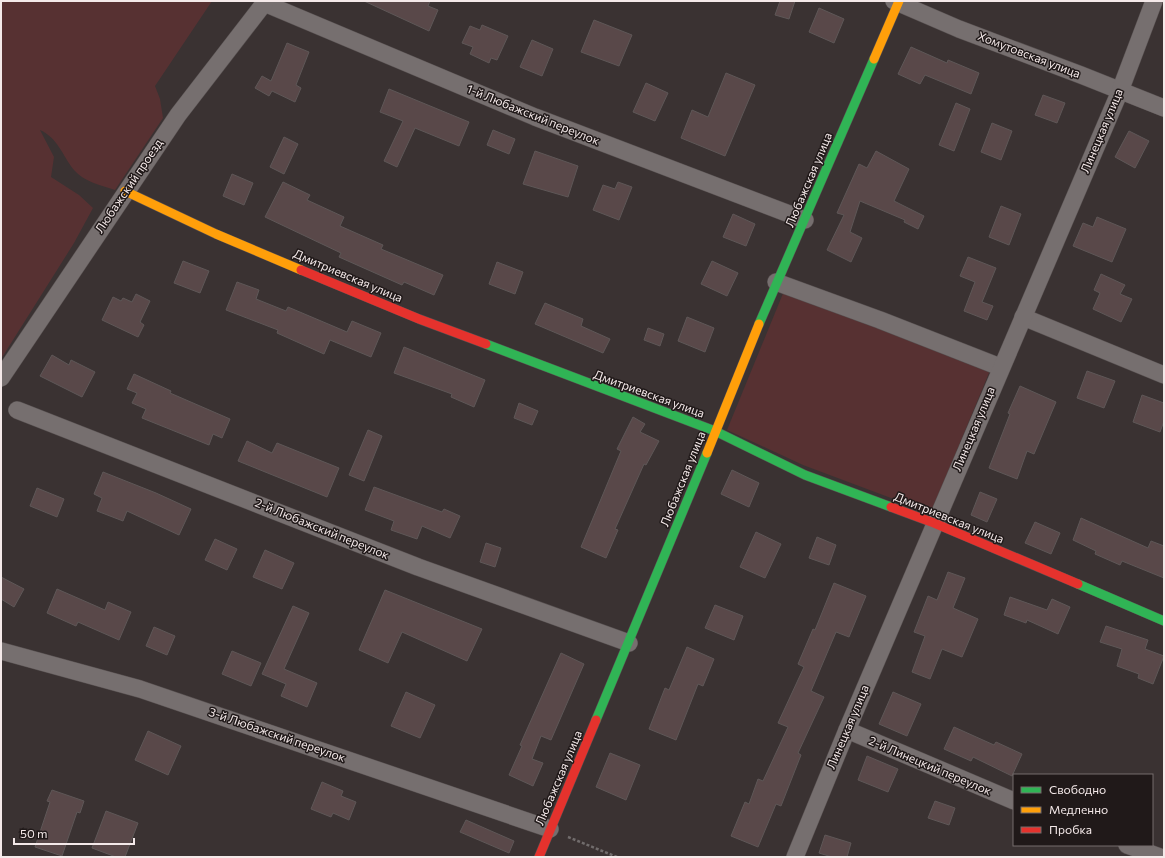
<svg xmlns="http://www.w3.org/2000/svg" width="1165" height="858" font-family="Commissioner,sans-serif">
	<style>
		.green { fill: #573132 }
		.building { fill: #594849; stroke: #5e5757 }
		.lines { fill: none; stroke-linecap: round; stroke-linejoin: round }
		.street-casing { stroke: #575050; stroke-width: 18 }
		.fast-casing { stroke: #575050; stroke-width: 10 }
		.slow-casing { stroke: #575050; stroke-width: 10 }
		.jam-casing { stroke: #575050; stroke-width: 10 }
		.path { stroke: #716c6c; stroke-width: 2.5; stroke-dasharray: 3 2; stroke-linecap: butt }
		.street { stroke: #766f6f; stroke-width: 17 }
		.fast { stroke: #30b455; stroke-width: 9 }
		.slow { stroke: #ff9f0a; stroke-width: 9 }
		.jam { stroke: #e5322d; stroke-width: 9 }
		.labels { text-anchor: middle; stroke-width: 3; stroke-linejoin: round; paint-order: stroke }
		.street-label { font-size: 12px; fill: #f4e9e9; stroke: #201919 }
	</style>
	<rect width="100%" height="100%" fill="#3a3232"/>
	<g class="green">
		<path d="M1,1H212L155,86L160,99L163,118L115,190C101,185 84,182 74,170C62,155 58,138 40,130L54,157L51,177L79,195L93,208L74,243L1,359Z"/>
		<path d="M784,291L987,364L989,373L931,513L803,465L727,430Z"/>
	</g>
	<g class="building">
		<path d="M364,1H430L428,6L438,10L429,31Z"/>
		<path d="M780,1H795L789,19L775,15Z"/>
		<path d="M819,8L844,19L834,43L809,32Z"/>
		<path d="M594,20L632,35L619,66L581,52Z"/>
		<path d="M482,25L508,36L497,60L491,58L489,63L470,54L473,47L462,43L470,26L480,30Z"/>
		<path d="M532,40L553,49L542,76L520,67Z"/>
		<path d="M287,43L309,52L296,85L301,88L295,102L272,91L269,96L255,88L262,76L271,81Z"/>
		<path d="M911,47L947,63L948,60L979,73L971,94L925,75L920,84L898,74Z"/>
		<path d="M726,73L755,85L725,156L681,138L692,110L708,117Z"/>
		<path d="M646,83L668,93L655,121L633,112Z"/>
		<path d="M389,89L469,122L459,146L415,128L397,167L384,161L403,121L380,112Z"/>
		<path d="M1043,95L1065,103L1057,123L1035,115Z"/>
		<path d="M956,103L970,109L954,151L939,145Z"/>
		<path d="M992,123L1012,131L1001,160L981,152Z"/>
		<path d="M493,130L515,139L509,154L487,145Z"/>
		<path d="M1129,131L1149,141L1135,168L1115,157Z"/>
		<path d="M284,137L298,144L284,174L270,167Z"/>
		<path d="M535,151L578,166L568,197L523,184Z"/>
		<path d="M876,151L909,169L894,201L924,216L918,229L904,222L905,220L860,201L850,232L862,238L851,262L827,250L844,215L837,213L859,164L867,168Z"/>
		<path d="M232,174L253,183L244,205L223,196Z"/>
		<path d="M283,182L310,195L307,200L344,217L340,226L383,245L381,249L443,275L434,295L404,282L402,285L339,257L341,253L265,217Z"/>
		<path d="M618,182L632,187L619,220L593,210L603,185L615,189Z"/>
		<path d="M1001,206L1021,214L1009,245L989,237Z"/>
		<path d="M733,214L755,224L746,246L723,237Z"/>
		<path d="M1097,217L1126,229L1112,262L1073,246L1083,223L1093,227Z"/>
		<path d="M968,257L996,268L982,302L993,306L987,320L964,311L975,282L960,276Z"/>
		<path d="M183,261L209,271L200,293L174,283Z"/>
		<path d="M712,261L738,273L727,296L701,284Z"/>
		<path d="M497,262L523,272L515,294L489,284Z"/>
		<path d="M1101,274L1125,285L1120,294L1132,299L1121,322L1093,309L1100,293L1094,290Z"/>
		<path d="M237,282L259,290L256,299L286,311L288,307L347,332L352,321L381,333L371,357L330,340L324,354L277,333L278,330L226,310Z"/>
		<path d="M136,294L150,301L140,322L144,325L138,337L102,320L113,297L121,301L123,298L132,302Z"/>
		<path d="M545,303L583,319L581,326L610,339L603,353L535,324Z"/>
		<path d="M687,317L714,328L705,352L678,341Z"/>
		<path d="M648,328L664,334L660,346L644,340Z"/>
		<path d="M404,347L485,380L474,407L451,397L452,394L394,373Z"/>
		<path d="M52,355L69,365L71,360L95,372L82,397L40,376Z"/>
		<path d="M1087,371L1115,381L1104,408L1077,398Z"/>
		<path d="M134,374L171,391L170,393L230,419L222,438L213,434L209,445L142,418L146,409L132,403L137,393L127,389Z"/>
		<path d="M1020,386L1056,402L1034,454L1027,451L1017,479L989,468L1010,414L1008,413Z"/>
		<path d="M1142,395L1164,403V421L1160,432L1133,422Z"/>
		<path d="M519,403L538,411L532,425L514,418Z"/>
		<path d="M633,417L645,424L640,432L659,441L646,465L644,464L615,529L618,530L606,558L581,547L621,451L617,449Z"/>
		<path d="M368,430L382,436L364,481L349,475Z"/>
		<path d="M247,441L272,453L277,443L339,468L327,497L238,461Z"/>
		<path d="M732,470L759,483L749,507L721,494Z"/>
		<path d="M103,472L156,493L191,509L179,535L127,511L123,521L97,511L102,498L94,494Z"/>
		<path d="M374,487L442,512L444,509L460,516L450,538L422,526L417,539L391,530L394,521L365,510Z"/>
		<path d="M37,488L64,499L57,517L30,506Z"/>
		<path d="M980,492L997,499L987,522L971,515Z"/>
		<path d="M1081,518L1148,548L1151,541L1164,546V578L1122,561L1120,565L1095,554L1096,551L1073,540Z"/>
		<path d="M1035,522L1060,533L1051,554L1025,543Z"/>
		<path d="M756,532L781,544L765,578L740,567Z"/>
		<path d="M817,537L836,545L829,565L809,558Z"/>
		<path d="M215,539L237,549L227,570L205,560Z"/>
		<path d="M486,543L501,548L495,567L480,562Z"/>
		<path d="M265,550L294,563L282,589L253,577Z"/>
		<path d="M948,572L965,578L953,608L978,619L962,657L942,649L930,679L912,672L925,636L914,632L928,596L937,600Z"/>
		<path d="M1,577L24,589L14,607L1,599Z"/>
		<path d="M834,583L866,596L849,637L836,632L811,691L824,697L798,753L801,755L781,806L776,804L758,847L731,836L745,802L749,804L758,779L763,781L788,727L778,723L804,667L798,664L813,629L815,630Z"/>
		<path d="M57,589L105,610L108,602L131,612L119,640L78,622L76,626L47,613Z"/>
		<path d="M385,590L482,629L467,661L402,632L388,663L359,650Z"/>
		<path d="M1010,597L1047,610L1052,599L1070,607L1058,634L1027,620L1026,623L1004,615Z"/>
		<path d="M715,605L743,616L734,640L705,628Z"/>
		<path d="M293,606L309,613L284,669L317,683L307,707L281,696L286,684L262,674Z"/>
		<path d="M1106,626L1148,640L1145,649L1164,656L1153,684L1138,678L1139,674L1117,666L1122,649L1100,642Z"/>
		<path d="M154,627L175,636L167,655L146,646Z"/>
		<path d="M687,647L714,659L703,686L698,684L676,740L649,729L665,688L669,690Z"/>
		<path d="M232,651L261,663L251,686L222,674Z"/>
		<path d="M561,653L584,664L551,740L541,736L532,759L543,763L533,786L509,775L522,746L520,745Z"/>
		<path d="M406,692L435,705L420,738L391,726Z"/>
		<path d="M893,692L921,704L907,736L879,724Z"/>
		<path d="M954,727L994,745L996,742L1022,754L1012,776L973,757L971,761L944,749Z"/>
		<path d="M148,731L181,746L168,775L135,760Z"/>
		<path d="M610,753L640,765L626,800L596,787Z"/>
		<path d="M867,756L898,769L888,792L858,780Z"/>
		<path d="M322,782L343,791L341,796L356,802L349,820L333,813L331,817L311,809Z"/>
		<path d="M52,790L84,801L80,813L77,812L62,856L35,847L50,802L47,801Z"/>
		<path d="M935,801L955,808L949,825L928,818Z"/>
		<path d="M106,811L138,823L125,857H116L92,848Z"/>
		<path d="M466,820L514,841L509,853L460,832Z"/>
		<path d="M825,835L851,843L847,857H832L819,853Z"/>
	</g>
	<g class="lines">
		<g class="street-casing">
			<g id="street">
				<path d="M894,1L959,29L1081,75L1164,108"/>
				<path d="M264,3L535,117L805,220"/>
				<path d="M776,282L880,320L1000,367"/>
				<path d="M1023,317L1164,375"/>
				<path d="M1,378L178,115L266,1"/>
				<path d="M17,410L418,567L629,643"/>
				<path d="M1,651L140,689L550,829"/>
				<path d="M847,730L1014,801"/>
				<path d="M1127,845L1160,857"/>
				<path d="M795,857L847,730L1120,91L1154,1"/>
			</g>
		</g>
		<g class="fast-casing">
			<g id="fast">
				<path d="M759,324L874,59"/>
				<path d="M486,344L715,431L805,475L891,507"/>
				<path d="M1078,584L1164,621"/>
				<path d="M596,720L707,453"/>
			</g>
		</g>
		<g class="slow-casing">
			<g id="slow">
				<path d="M874,59L899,1"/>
				<path d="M125,191L216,234L301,270"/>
				<path d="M707,453L759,324"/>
			</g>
		</g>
		<g class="jam-casing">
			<g id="jam">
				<path d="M301,270L419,319L486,344"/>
				<path d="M891,507L934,523L1078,584"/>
				<path d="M539,857L596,720"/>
			</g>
		</g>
		<path class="path" d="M568,837L617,857"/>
		<use href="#street" class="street"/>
		<use href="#fast" class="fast"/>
		<use href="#slow" class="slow"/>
		<use href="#jam" class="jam"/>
	</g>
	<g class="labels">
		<g class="street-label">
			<text transform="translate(1029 55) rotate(21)" y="4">Хомутовская улица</text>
			<text transform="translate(533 115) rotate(22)" y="4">1-й Любажский переулок</text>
			<text transform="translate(1102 131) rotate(-67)" y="4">Линецкая улица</text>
			<text transform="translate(809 180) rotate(-67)" y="4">Любажская улица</text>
			<text transform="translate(129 186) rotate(-56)" y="4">Любажский проезд</text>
			<text transform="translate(348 276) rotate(23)" y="4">Дмитриевская улица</text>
			<text transform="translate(649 394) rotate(20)" y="4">Дмитриевская улица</text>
			<text transform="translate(974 429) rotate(-67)" y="4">Линецкая улица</text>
			<text transform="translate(683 479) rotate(-68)" y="4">Любажская улица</text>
			<text transform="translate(949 518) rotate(22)" y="4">Дмитриевская улица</text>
			<text transform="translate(322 529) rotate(22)" y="4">2-й Любажский переулок</text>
			<text transform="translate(848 727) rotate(-67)" y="4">Линецкая улица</text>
			<text transform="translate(277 735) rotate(19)" y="4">3-й Любажский переулок</text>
			<text transform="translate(930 766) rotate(23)" y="4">2-й Линецкий переулок</text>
			<text transform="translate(559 778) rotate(-67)" y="4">Любажская улица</text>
		</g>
	</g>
	<rect width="1165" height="858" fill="none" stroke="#f4e9e9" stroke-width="4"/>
	<rect x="1013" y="774" width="140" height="72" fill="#201919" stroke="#756c6c"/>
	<rect x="1021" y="787" width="20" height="6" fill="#30b455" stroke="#756c6c"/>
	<text x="1049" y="794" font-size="12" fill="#f4e9e9">Свободно</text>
	<rect x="1021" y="807" width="20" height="6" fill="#ff9f0a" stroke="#756c6c"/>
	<text x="1049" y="814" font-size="12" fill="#f4e9e9">Медленно</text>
	<rect x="1021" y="827" width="20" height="6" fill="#e5322d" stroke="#756c6c"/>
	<text x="1049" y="834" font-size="12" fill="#f4e9e9">Пробка</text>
	<path d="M14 838v6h120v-6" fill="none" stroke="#f4e9e9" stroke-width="2"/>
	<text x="20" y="838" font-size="12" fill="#f4e9e9" stroke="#201919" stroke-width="3" paint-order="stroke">50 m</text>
</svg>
